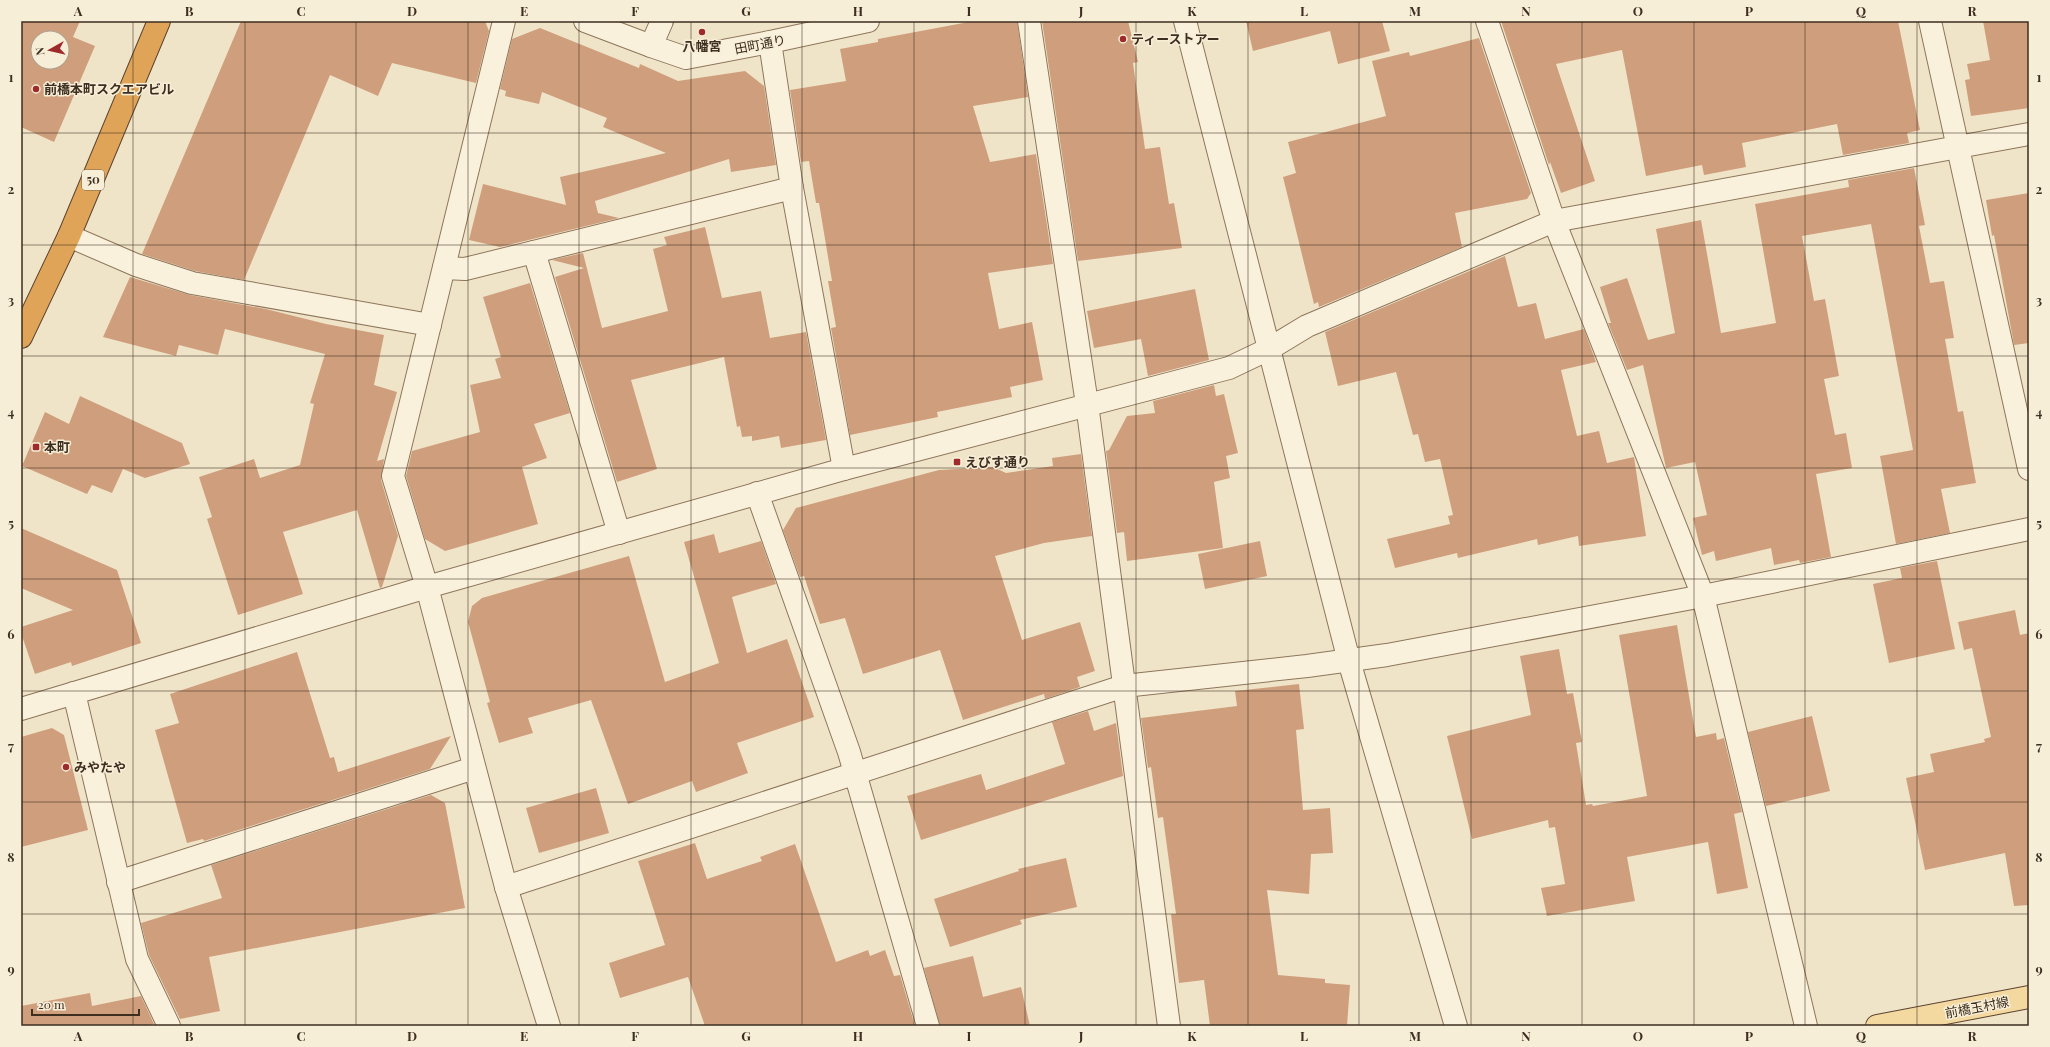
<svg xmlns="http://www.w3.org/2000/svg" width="2050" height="1047" font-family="'Playfair Display','Noto Sans JP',serif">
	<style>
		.building { fill: #cf9f7d; fill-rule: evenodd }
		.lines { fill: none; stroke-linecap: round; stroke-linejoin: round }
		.minor-casing { stroke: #8d765c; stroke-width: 24 }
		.major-casing { stroke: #5b4430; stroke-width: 24 }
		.highway-casing { stroke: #5b4430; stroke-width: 24 }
		.minor { stroke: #faf1dc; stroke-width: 22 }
		.major { stroke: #f3d9a0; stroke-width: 22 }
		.highway { stroke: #e0a458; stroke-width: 22 }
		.grid { fill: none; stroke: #3d2e20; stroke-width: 1; stroke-opacity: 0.55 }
		.poi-dot { fill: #9e2a2b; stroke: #f7eed8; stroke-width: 1.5 }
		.labels { text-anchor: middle; stroke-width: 3; stroke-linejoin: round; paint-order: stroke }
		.shield { fill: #f7eed8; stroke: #756857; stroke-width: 1 }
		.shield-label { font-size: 12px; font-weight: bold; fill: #3d2e20 }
		.poi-label { font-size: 13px; font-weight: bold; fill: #3d2e20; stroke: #f7eed8; text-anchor: start }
		.street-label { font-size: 13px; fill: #3d2e20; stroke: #f7eed8 }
		.neatline { fill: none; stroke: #3d2e20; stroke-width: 1.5 }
		.grid-label { font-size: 13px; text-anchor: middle; font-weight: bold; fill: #3d2e20 }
	</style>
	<rect width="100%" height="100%" fill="#f0e4c8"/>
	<g class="building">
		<path d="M21,21H80L73,37L95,46L54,142L21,127ZM38,38H62V62H38Z"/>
		<path d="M241,21H485L489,31L476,83L392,63L378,96L330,75L244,280L195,271L142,254Z"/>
		<path d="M974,21H1017L1028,97L973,106L990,162L1036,154L1053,264L988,273L999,329L1032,322L1043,380L1010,387L1012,397L937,412L938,417L850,435L831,328L836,327L828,281H832L819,203H816L809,161L801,162L790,90L846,81L840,49L878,42V39Z"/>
		<path d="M1042,21H1128L1138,62L1133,63L1145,149L1160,147L1169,204L1174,203L1182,248L1078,261Z"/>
		<path d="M1246,21H1382L1390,51L1338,64L1330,31L1253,51Z"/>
		<path d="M1501,21H1898L1920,130L1907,133L1909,143L1843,155L1837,124L1742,143L1746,167L1704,175L1702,165L1646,176L1622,50L1556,64L1595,181L1561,193L1550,162L1549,165Z"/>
		<path d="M1983,21H2029V108L1971,116L1965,80L1970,79L1967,64L1990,60Z"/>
		<path d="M540,28L639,68L640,64L678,81L745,71L764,86L776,165L731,172L729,159L595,201L598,213L619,218L500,247L469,240L483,184L566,205L560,177L666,153L603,127L607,118L542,92L539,104L505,96L506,91L500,89L512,39Z"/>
		<path d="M1479,38L1531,193L1527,199L1455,213L1462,247L1319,307L1318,302L1314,304L1283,177L1296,173L1288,142L1386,116L1372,61L1409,52L1410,56Z"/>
		<path d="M1914,168L1925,225L1919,226L1930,283L1944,281L1954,338L1945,339L1958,412L1963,411L1976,483L1941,489L1950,533L1896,544L1880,456L1913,450L1871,224L1802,236L1814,301L1825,299L1839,376L1824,379L1835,435L1846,433L1852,468L1816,474L1831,557L1800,563L1799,560L1774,565L1771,548L1716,561L1714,551L1702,555L1693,518L1707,515L1695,462L1666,468L1643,365L1627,370L1608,323H1611L1600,287L1627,278L1648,340L1675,333L1656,229L1701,220L1721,333L1776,323L1755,204L1849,187L1848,180Z"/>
		<path d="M2029,193V343L2014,345L1994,235L1992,236L1986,200Z"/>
		<path d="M705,227L722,298L761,291L770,338L806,332L826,440L781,448L779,436L752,441V436L742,437L740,426L737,427L724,357L631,380L657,469L617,482L555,277L584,268L552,260L583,253L602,328L668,311L653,249L667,245L664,237Z"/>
		<path d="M1505,256L1518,307L1536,303L1545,339L1584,329L1596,362L1561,370L1577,436L1599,431L1607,463L1634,457L1646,536L1579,546L1578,536L1538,545L1537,539L1458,558L1457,553L1395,568L1387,539L1450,524L1448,516L1453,515L1440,459L1425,462L1418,434L1413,435L1396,372L1338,386L1325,332Z"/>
		<path d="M130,277L190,295L266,309L326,324L384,335L374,385L397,392L377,461L384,459L381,480L398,536L382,587L380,588L357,510L283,532L303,594L238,615L207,519L212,517L199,477L254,459L260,478L300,465L314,404L310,403L325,354L225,329L218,355L179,345L176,356L103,337Z"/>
		<path d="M530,283L570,413L534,424L547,458L522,467L538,524L445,551L425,539L406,476L412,451L480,432L470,385L501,378L495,359L501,357L483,297Z"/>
		<path d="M1195,289L1209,360L1148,376L1141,339L1094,348L1087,311Z"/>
		<path d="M1214,385L1216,396L1224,394L1238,453L1226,456L1230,478L1214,482L1223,548L1127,561L1124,532L1117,533L1106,451L1109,450L1127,416L1155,413L1153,401Z"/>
		<path d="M80,396L182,443L190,464L145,478L123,469L112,493L92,485L87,494L22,466L45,412L69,424Z"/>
		<path d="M1081,454L1092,536L1044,543L995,556L1022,640L1080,622L1095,671L1077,677L1080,687L1045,699L1044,694L963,720L940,650L863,674L845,618L820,624L804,576L800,577L783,530L796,508L939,470L993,467L1006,473L1053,466L1052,458Z"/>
		<path d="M21,528L117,570L141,643L72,666L71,662L35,674L21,633V627L73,610L21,588Z"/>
		<path d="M714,534L719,553L761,541L776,584L732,597L747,653L787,639L814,717L737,743L748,773L696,792L692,781L628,804L591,700L528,718L533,733L499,743L487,703L490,702L468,622L472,606L482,598L629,556L665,682L719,663L684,542Z"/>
		<path d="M1260,541L1267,576L1205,589L1198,554Z"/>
		<path d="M1937,561L1955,649L1889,663L1873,584L1902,578L1900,568Z"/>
		<path d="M2015,610L2020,635L2029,633V905L2014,906L2005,853L1925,870L1906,778L1934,772L1930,754L1985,742L1984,739L1991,737L1972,648L1964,650L1958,622Z"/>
		<path d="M1677,625L1696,737L1716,733L1717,740L1724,738L1742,812L1734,814L1748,888L1717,894L1708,842L1627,857L1635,901L1547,916L1541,888L1565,884L1555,827L1549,828L1548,820L1472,839L1447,736L1531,715L1520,656L1559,649L1567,694L1573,693L1582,742L1576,743L1586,805L1592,804L1593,806L1647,796L1619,635Z"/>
		<path d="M297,652L330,758L334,757L338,772L451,736L430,769L204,841L203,839L187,843L155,730L179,723L170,694Z"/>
		<path d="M1299,684L1304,729L1296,730L1303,810L1330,808L1333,853L1311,854L1309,894L1267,890L1278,975L1325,979V983L1350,985L1347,1026H1210L1204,980L1179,983L1171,914H1176L1163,817L1158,818L1151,767L1148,768L1141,718L1237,706L1235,691Z"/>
		<path d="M1088,711L1094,731L1116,723L1123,776L921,840L907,796L981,774L986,790L1065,764L1052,722Z"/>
		<path d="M1812,716L1830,791L1766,806L1748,732Z"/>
		<path d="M52,728L64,735L88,830L21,847V737Z"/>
		<path d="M596,788L609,833L539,853L526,808Z"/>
		<path d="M431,795L445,803L465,908L209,957L220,1011L180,1019L149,955L141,923L222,898L211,865Z"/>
		<path d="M695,843L707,879L762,861L760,857L795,844L836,962L868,950L870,956L885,950L894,976L900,975L915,1026H705L688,977L620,998L609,963L665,945L638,861Z"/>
		<path d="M1066,858L1077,907L1020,920L1022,924L950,947L934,899L1019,871L1018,869Z"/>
		<path d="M973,956L983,997L1021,987L1030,1026H940L924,968Z"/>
		<path d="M90,993L92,1006L141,996L154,1024L144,1026H21V1006Z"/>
	</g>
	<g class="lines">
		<g class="minor-casing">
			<g id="minor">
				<path d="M504,21L393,476L427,587L506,887L549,1026"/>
				<path d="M585,21L651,46L686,58L770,42L868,21"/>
				<path d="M1029,21L1087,404L1169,1026"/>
				<path d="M1185,21L1349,661L1456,1026"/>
				<path d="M1487,21L1554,221L1703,596L1806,1026"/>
				<path d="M1930,21L2029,469"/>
				<path d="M770,42L792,188L844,469"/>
				<path d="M651,46L662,21"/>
				<path d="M69,236L136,265L192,283L430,325"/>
				<path d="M534,252L619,533"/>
				<path d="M444,268L465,269L792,188"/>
				<path d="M757,493L849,752L928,1026"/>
				<path d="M74,693L137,959L169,1026"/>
				<path d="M21,709L427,587L844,469L1229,368L1269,349L1307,326L1554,221L2029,134"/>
				<path d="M118,882L474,768"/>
				<path d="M506,887L1124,686L1307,666L1387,655L1703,596L2029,529"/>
			</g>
		</g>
		<g class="major-casing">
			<path id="major" d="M1877,1026L2029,997"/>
		</g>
		<g class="highway-casing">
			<path id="highway" d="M21,337L69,236L159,21"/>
		</g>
		<use href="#minor" class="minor"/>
		<use href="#major" class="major"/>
		<use href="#highway" class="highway"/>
	</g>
	<path class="grid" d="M133,21V1026M245,21V1026M356,21V1026M468,21V1026M579,21V1026M691,21V1026M802,21V1026M914,21V1026M1025,21V1026M1136,21V1026M1248,21V1026M1359,21V1026M1471,21V1026M1582,21V1026M1694,21V1026M1805,21V1026M1917,21V1026M21,133H2029M21,245H2029M21,356H2029M21,468H2029M21,579H2029M21,691H2029M21,802H2029M21,914H2029"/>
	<g class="poi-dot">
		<circle cx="702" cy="32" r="4"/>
		<circle cx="1123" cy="39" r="4"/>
		<circle cx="36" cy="89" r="4"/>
		<rect x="32" y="443" width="8" height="8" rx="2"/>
		<rect x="953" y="458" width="8" height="8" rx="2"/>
		<circle cx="66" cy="767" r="4"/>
	</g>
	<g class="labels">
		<rect class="shield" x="82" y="170" width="22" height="20" rx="3"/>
		<g class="shield-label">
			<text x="93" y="184">50</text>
		</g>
		<g class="poi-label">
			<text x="1131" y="44">ティーストアー</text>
			<text x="702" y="51" text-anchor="middle">八幡宮</text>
			<text x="44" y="94">前橋本町スクエアビル</text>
			<text x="44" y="452">本町</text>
			<text x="965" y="467">えびす通り</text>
			<text x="74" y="772">みやたや</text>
		</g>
		<g class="street-label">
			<text transform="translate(760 44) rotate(-11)" y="5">田町通り</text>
			<text transform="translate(1977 1007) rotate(-11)" y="5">前橋玉村線</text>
		</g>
	</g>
	<rect width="2050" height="1047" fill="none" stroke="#f7eed8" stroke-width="44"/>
	<g transform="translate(50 50) rotate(262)"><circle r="19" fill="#f7eed8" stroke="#ada18e"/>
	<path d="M0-3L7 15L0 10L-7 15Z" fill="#9e2a2b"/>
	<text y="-6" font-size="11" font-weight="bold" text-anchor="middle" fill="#3d2e20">N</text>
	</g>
	<path d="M32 1009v6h107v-6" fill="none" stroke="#3d2e20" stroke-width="2"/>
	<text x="38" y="1009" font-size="12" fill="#3d2e20" stroke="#f7eed8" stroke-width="3" paint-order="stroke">20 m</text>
	<rect x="22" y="22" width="2006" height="1003" class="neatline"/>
	<g class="grid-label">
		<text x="78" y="16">A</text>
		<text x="189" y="16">B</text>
		<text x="301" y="16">C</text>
		<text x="412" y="16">D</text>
		<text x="524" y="16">E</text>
		<text x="635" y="16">F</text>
		<text x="746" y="16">G</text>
		<text x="858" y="16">H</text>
		<text x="969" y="16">I</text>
		<text x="1081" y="16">J</text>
		<text x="1192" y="16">K</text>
		<text x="1304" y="16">L</text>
		<text x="1415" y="16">M</text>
		<text x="1526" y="16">N</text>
		<text x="1638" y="16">O</text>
		<text x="1749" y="16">P</text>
		<text x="1861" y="16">Q</text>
		<text x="1972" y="16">R</text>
		<text x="11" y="82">1</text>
		<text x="2039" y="82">1</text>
		<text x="11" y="194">2</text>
		<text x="2039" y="194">2</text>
		<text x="11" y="305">3</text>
		<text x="2039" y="305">3</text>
		<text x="11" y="417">4</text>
		<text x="2039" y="417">4</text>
		<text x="11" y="528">5</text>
		<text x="2039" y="528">5</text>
		<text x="11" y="639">6</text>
		<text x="2039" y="639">6</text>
		<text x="11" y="751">7</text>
		<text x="2039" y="751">7</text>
		<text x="11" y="862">8</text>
		<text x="2039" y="862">8</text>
		<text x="11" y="974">9</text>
		<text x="2039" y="974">9</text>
		<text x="78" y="1041">A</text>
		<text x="189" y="1041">B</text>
		<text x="301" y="1041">C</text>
		<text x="412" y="1041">D</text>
		<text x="524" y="1041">E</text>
		<text x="635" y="1041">F</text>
		<text x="746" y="1041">G</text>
		<text x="858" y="1041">H</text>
		<text x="969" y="1041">I</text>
		<text x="1081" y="1041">J</text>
		<text x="1192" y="1041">K</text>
		<text x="1304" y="1041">L</text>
		<text x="1415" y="1041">M</text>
		<text x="1526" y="1041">N</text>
		<text x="1638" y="1041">O</text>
		<text x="1749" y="1041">P</text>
		<text x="1861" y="1041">Q</text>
		<text x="1972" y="1041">R</text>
	</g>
</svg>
